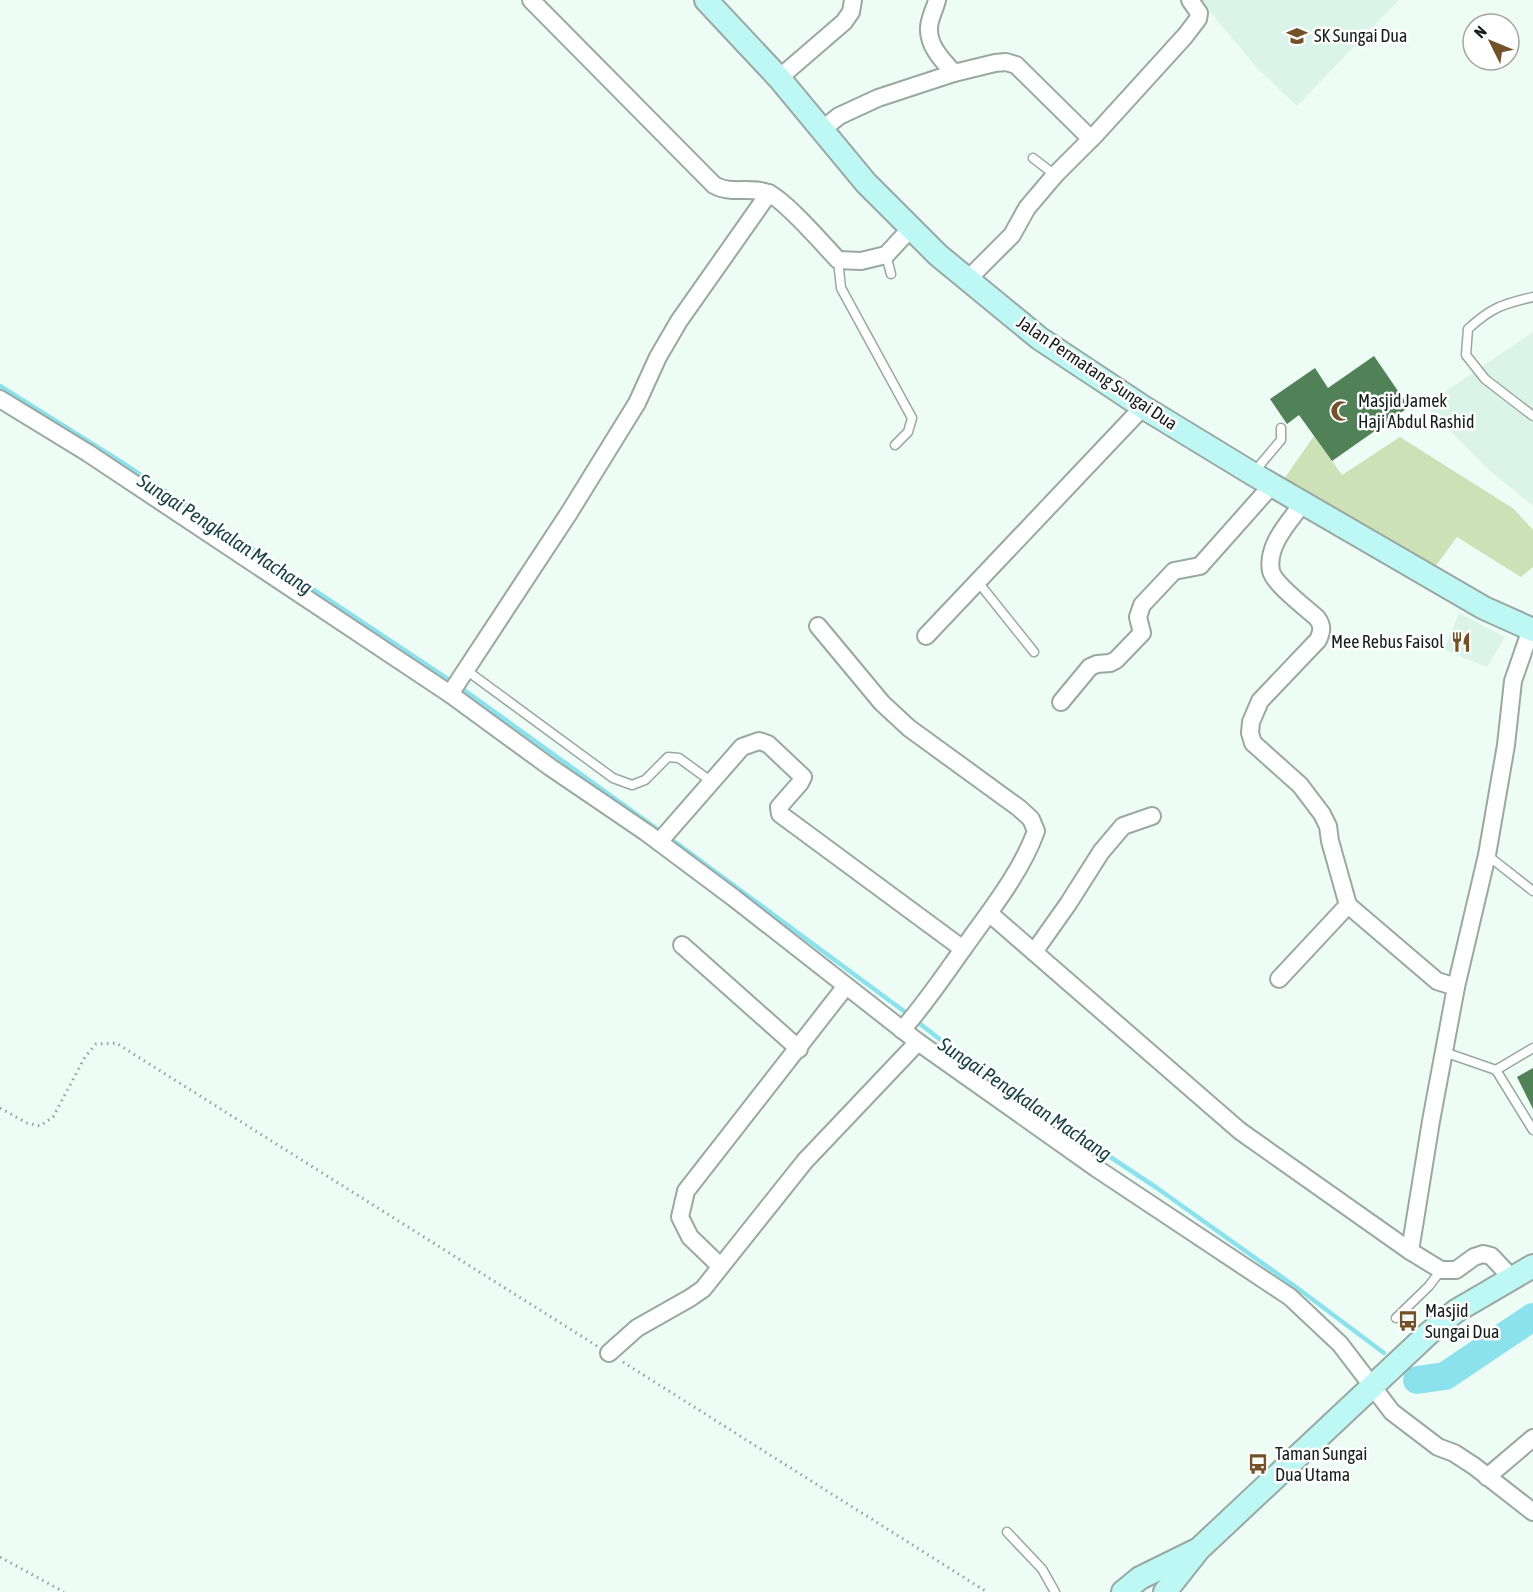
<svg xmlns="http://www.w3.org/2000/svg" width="1533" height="1592" font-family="'Asap Condensed',sans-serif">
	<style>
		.built { fill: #dbf4e9 }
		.green { fill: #cde1b6 }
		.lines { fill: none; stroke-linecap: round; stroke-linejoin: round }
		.stream { stroke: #8be1ec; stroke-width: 4.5 }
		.river { stroke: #8be1ec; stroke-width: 28 }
		.building { fill: #508157 }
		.lane-casing { stroke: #99a8a2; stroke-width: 11 }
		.street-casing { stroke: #99a8a2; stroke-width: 20 }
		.secondary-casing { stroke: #99a8a2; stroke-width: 26 }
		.path { stroke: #95a19b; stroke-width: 3; stroke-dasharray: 1.5 4.5; stroke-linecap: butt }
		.lane { stroke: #fff; stroke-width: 8 }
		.street { stroke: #fff; stroke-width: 16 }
		.secondary { stroke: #bef8f4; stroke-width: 22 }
		.labels { text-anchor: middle; stroke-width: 5; stroke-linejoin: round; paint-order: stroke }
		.poi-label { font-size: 18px; fill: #171d1a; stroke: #fff; text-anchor: start }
		.street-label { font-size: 18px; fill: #171d1a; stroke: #fff }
		.water-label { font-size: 20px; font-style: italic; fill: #1a4247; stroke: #fff }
	</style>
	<rect width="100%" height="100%" fill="#edfdf6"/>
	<g class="built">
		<path d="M1200,0H1399L1297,106L1259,70Z"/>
		<path d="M1533,332V506L1487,468L1430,411L1434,399Z"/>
		<path d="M1459,613L1505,637L1487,667L1444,650Z"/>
	</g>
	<path class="green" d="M1314,436L1342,475L1400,437L1514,509L1533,530V567L1521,577L1457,537L1435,567L1284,479Z"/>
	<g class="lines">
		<g class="stream">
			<path d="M0,386L126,465L451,681"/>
			<path d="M464,690L657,829"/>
			<path d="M671,839L905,1012L979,1070L1157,1188L1300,1290L1384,1353"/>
		</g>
		<path class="river" d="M1417,1380L1445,1376L1533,1317"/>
	</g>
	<g class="building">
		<path d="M1374,356L1409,407L1332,461L1299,415L1287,424L1270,399L1315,368L1328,388Z"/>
		<path d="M1533,1068V1109L1517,1077Z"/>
	</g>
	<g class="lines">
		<g class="lane-casing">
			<g id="lane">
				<path d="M1033,158L1055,175"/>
				<path d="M886,255L891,274"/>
				<path d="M838,260L841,288L912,418L908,432L895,445"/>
				<path d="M1533,297C1502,304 1491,308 1468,329L1466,355L1485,379L1533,416"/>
				<path d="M1254,472L1281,440V428"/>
				<path d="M978,582L1034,652"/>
				<path d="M466,670L613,778L632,785L645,780L668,757L679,758L712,782"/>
				<path d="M1487,855L1533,891"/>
				<path d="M1533,1048L1496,1070L1533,1130"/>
				<path d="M1444,1052L1496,1070"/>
				<path d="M1396,1318L1429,1286L1441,1270"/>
				<path d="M1007,1532L1042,1569L1055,1592"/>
			</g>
		</g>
		<g class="street-casing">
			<g id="street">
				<path d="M531,0L714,185C731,195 750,186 768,193C785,200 823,244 838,260L861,261L886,255L911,228"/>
				<path d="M937,0C935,9 929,19 929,28C928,46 943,61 954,73"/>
				<path d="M779,78L844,22L851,12L853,0"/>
				<path d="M823,129L839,116L878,98L954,73L995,63L1006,62L1016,65L1091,139"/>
				<path d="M968,279L1012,235L1027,208L1055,175L1095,135L1185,36L1198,19L1199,13L1190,0"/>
				<path d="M0,399L88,453L450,694L550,767L647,833L734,898L918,1042L1096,1168L1290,1297L1340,1344L1392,1412L1438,1447L1454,1453L1474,1466L1533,1512"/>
				<path d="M1303,503C1290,521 1266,545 1271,571C1274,584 1306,608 1317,618C1323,626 1322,631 1318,640L1260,701L1251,722L1250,733L1253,743L1300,785L1322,814L1328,826L1330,841L1348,905L1437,981L1456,987"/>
				<path d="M818,626L882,703L909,728L1019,808L1031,819L1036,831C1021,873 989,912 963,949C943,977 925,1004 902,1030"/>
				<path d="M926,636L1143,407"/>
				<path d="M450,694L569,513L637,403L658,357L679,321L769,193"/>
				<path d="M1061,702L1090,667L1097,664L1110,663L1116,660L1142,633L1138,617L1142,605L1174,571L1200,566L1272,485"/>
				<path d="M659,842L742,747L759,741L768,744L803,777L800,783L779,807L780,814L963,949"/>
				<path d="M989,913L1240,1131L1410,1251L1441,1270H1456L1474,1257L1483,1254L1491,1256L1511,1277"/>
				<path d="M682,945L799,1049"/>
				<path d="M1034,952L1068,904L1101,852L1123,826L1152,816"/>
				<path d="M1279,979L1348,905"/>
				<path d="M1410,1251L1431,1121L1456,987L1487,855L1506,745L1513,681L1531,629"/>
				<path d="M720,1266L690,1237L680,1217L686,1191L846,986"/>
				<path d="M609,1353L637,1328L690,1298L703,1289L805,1161L918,1042"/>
				<path d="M1487,1477L1533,1438"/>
			</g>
		</g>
		<g class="secondary-casing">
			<g id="secondary">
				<path d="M706,0L779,78L866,183L938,255L1039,338L1143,407L1253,474L1484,608L1533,630"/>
				<path d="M1123,1592L1140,1578L1195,1551"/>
				<path d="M1165,1592L1199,1549L1428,1334L1456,1311L1533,1266"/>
			</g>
		</g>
		<g class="path">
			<path d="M0,1108L27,1123L40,1126L53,1117L85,1057L96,1044L116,1043L597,1346"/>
			<path d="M623,1362L987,1592"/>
			<path d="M0,1557L64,1592"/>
		</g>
		<use href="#lane" class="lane"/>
		<use href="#street" class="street"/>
		<use href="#secondary" class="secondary"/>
	</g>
	<defs>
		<g id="school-bare" transform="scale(1.62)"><path d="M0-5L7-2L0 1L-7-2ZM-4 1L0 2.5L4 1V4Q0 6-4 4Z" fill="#735229" stroke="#fff" stroke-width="2.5" paint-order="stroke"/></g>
		<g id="mosque-bare" transform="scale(1.62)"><path d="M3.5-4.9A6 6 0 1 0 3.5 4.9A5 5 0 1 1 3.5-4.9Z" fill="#735229" stroke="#fff" stroke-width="2.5" paint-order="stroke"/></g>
		<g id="restaurant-bare" transform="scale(1.62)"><path d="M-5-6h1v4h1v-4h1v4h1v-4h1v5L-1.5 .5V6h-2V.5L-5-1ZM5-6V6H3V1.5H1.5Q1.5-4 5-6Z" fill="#735229" stroke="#fff" stroke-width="2.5" paint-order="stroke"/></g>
		<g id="bus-bare" transform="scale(1.62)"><path d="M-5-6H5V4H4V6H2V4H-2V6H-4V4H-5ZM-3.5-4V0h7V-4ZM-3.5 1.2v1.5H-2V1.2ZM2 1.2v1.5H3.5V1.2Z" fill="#735229" stroke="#fff" stroke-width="2.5" paint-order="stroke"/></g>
	</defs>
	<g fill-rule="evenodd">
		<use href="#school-bare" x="1297" y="36"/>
		<use href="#mosque-bare" x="1341" y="411"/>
		<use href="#restaurant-bare" x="1461" y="642"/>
		<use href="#bus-bare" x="1408" y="1321"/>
		<use href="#bus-bare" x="1258" y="1464"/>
	</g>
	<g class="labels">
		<g class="poi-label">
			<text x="1314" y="42">SK Sungai Dua</text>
			<text x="1358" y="407">Masjid Jamek<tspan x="1358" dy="21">Haji Abdul Rashid</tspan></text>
			<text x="1444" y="648" text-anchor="end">Mee Rebus Faisol</text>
			<text x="1425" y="1317">Masjid<tspan x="1425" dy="21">Sungai Dua</tspan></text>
			<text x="1275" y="1460">Taman Sungai<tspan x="1275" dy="21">Dua Utama</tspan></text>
		</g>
		<g class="street-label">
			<text transform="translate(1097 373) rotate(34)" y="6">Jalan Permatang Sungai Dua</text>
		</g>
		<g class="water-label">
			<text transform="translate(225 534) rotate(33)" y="7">Sungai Pengkalan Machang</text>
			<text transform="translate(1025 1099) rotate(34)" y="7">Sungai Pengkalan Machang</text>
		</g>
	</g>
	<g transform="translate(1491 42) rotate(313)"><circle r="28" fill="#ffffff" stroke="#a2a5a3" stroke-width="1.5"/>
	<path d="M0-4.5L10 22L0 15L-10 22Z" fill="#735229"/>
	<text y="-9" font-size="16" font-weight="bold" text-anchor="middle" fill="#171d1a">N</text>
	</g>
</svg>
